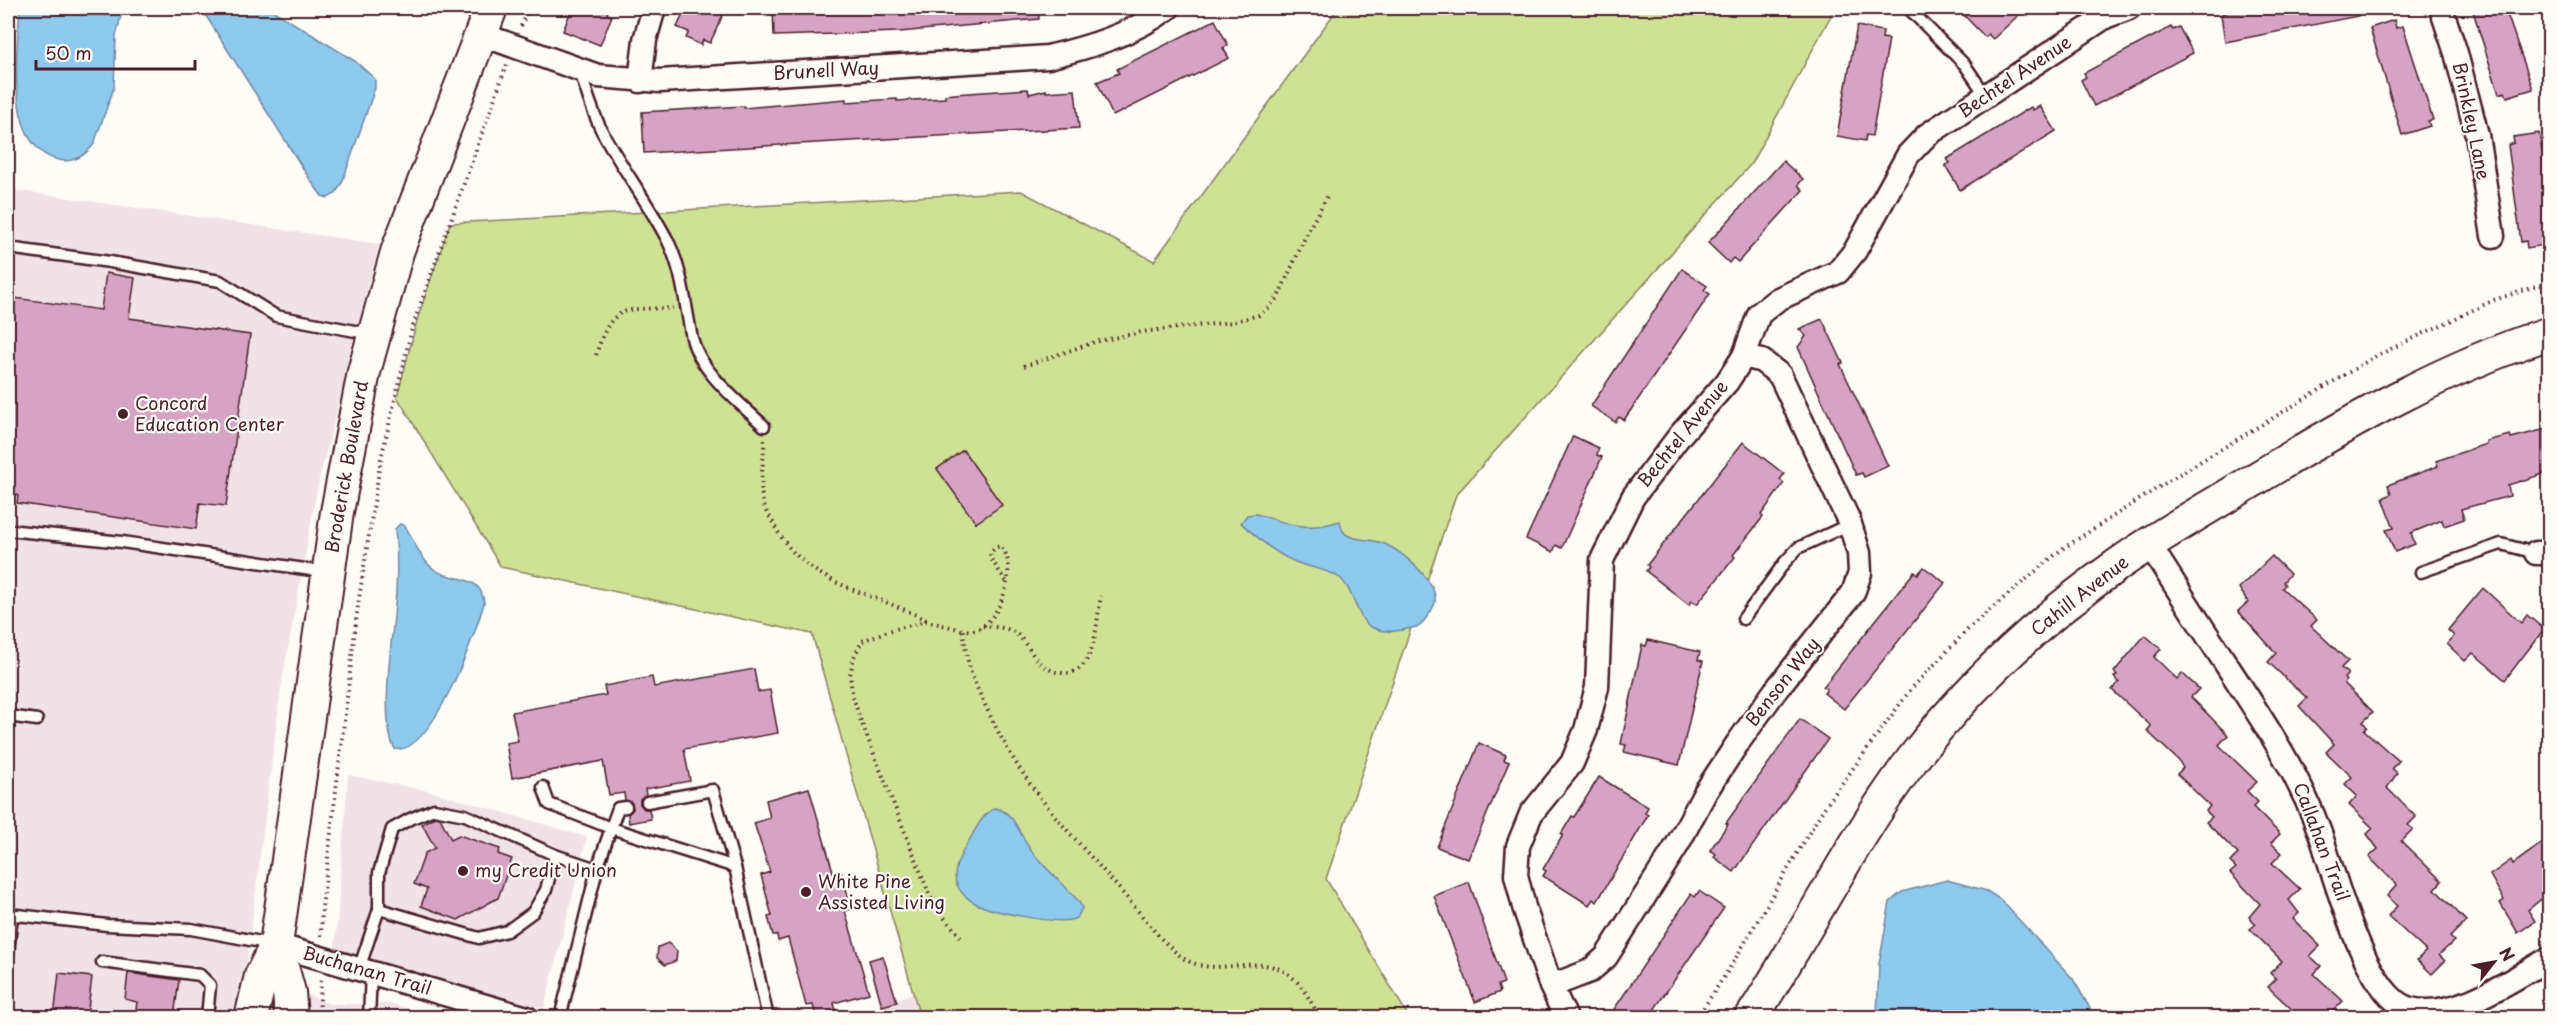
<svg xmlns="http://www.w3.org/2000/svg" width="2557" height="1025" font-family="'Playpen Sans',sans-serif">
	<style>
		.built { fill: #f1e2e7 }
		.green { fill: #cfe195; stroke: #8c8060; stroke-width: 1.5 }
		.water { fill: #8ecaee; stroke: #7386a0; stroke-width: 1.5 }
		.building { fill: #d5a4c2; stroke: #4a1f2b; stroke-width: 1.5 }
		.lines { fill: none; stroke-linecap: round; stroke-linejoin: round }
		.lane-casing { stroke: #4a1f2b; stroke-width: 15 }
		.street-casing { stroke: #4a1f2b; stroke-width: 27 }
		.secondary-casing { stroke: #4a1f2b; stroke-width: 36 }
		.path { stroke: #4a1f2b; stroke-width: 4; stroke-dasharray: 1.5 4.5; stroke-linecap: butt }
		.lane { stroke: #fdfcf7; stroke-width: 10 }
		.street { stroke: #fdfcf7; stroke-width: 22 }
		.secondary { stroke: #fdfcf7; stroke-width: 32 }
		.poi-dot { fill: #4a1f2b; stroke: #fdfcf7; stroke-width: 2 }
		.labels { text-anchor: middle; stroke-width: 4.5; stroke-linejoin: round; paint-order: stroke }
		.street-label { font-size: 18px; fill: #4a1f2b; stroke: #fdfcf7 }
		.poi-label { font-size: 18px; fill: #4a1f2b; stroke: #fdfcf7; text-anchor: start }
	</style>
	<rect width="100%" height="100%" fill="#fdfcf7"/>
	<filter id="ink" filterUnits="userSpaceOnUse"><feTurbulence type="fractalNoise" baseFrequency=".0167" numOctaves="2"/><feDisplacementMap in="SourceGraphic" scale="12" xChannelSelector="R" yChannelSelector="G"/><feConvolveMatrix kernelMatrix="1 2 1 2 8 2 1 2 1" color-interpolation-filters="sRGB"/></filter>
	<g filter="url(#ink)">
		<g class="built">
			<path d="M8,189L379,244L318,484L281,687L246,969L330,1004H392L440,1017L8,1018Z"/>
			<path d="M348,775L433,792L587,837L544,1009L335,948Z"/>
			<path d="M913,993L920,1017L850,1018Z"/>
		</g>
		<path class="green" d="M1338,8H1835L1751,164L1456,495L1326,879L1409,1017H920L812,634L501,567L397,397L418,317L450,223L1021,191L1154,261Z"/>
		<g class="water">
			<path d="M20,8H121V16L116,36L114,87L94,144C85,156 73,163 58,160C4,147 17,48 20,8Z"/>
			<path d="M201,8H269L355,61L375,79V88L342,183L335,194L328,198L322,196L311,181Z"/>
			<path d="M1256,514C1289,524 1304,532 1340,521C1341,527 1342,533 1349,536C1360,541 1374,539 1385,544C1402,552 1438,581 1435,602C1434,610 1425,619 1420,626C1403,630 1388,635 1371,627C1357,620 1353,588 1340,578C1327,569 1315,569 1301,564C1277,556 1259,539 1241,523L1247,515Z"/>
			<path d="M400,524L405,526C413,539 418,555 430,566C449,584 481,571 484,603C476,632 432,756 395,749C380,725 391,646 394,617C397,588 398,558 395,529Z"/>
			<path d="M995,808C1014,812 1018,831 1028,846C1042,867 1063,882 1079,902L1082,908C1080,912 1079,917 1074,919C1057,925 991,912 975,903C969,900 961,893 958,887C950,873 960,856 967,844C975,831 981,815 995,808Z"/>
			<path d="M1947,880L1987,891L2001,900L2073,979L2095,1017H1877L1879,964L1890,902L1902,892Z"/>
		</g>
		<g class="building">
			<path d="M572,8H609L607,14L612,16L600,45L563,31Z"/>
			<path d="M686,8H726L710,43L703,40L701,45L686,38L689,32L677,27Z"/>
			<path d="M773,8H1038L1039,19L899,32L774,36Z"/>
			<path d="M1957,8H2026L1993,39L1988,34L1985,37Z"/>
			<path d="M2225,8H2357L2358,16L2225,42L2221,14L2226,13Z"/>
			<path d="M2472,8H2505L2533,89L2507,97L2505,92L2499,94Z"/>
			<path d="M1215,20L1228,45L1223,48L1229,58L1113,116L1097,82L1119,73L1117,69Z"/>
			<path d="M2394,20L2396,28L2403,26L2433,120L2428,121L2430,126L2402,135L2370,28Z"/>
			<path d="M1857,26L1883,31L1882,38L1889,39L1872,136L1866,135L1865,141L1837,136Z"/>
			<path d="M2171,27L2173,30L2179,27L2193,53L2094,106L2081,80L2086,77L2084,73Z"/>
			<path d="M1028,89L1029,94L1046,90V92L1075,90L1079,128L644,153L642,112L744,106V108L846,99V102L897,99V101L945,98V95L954,94Z"/>
			<path d="M2040,106L2056,131L1960,190L1945,165L1950,163L1947,159L2031,107L2033,110Z"/>
			<path d="M2539,133L2550,195V244L2527,248L2526,241L2521,242L2508,145L2514,143L2513,137Z"/>
			<path d="M1783,161L1803,179L1798,185L1803,190L1738,262L1733,258L1729,263L1708,243Z"/>
			<path d="M1682,269L1707,286L1704,290L1710,294L1624,420L1619,417L1615,422L1591,406Z"/>
			<path d="M106,273L135,278L129,318L250,335L226,506L200,503L196,529L17,503L18,495L8,493V297L101,310Z"/>
			<path d="M1822,319L1843,363L1840,364L1888,466L1864,477L1862,473L1856,475L1798,347L1806,336L1799,329Z"/>
			<path d="M2550,428V472L2508,485L2510,496L2461,509L2464,519L2444,526L2442,520L2411,533L2415,544L2395,552L2386,530L2394,528L2383,498L2391,494L2388,485L2438,466L2436,461L2486,444V441L2510,435L2511,438Z"/>
			<path d="M1573,436L1599,448L1597,455L1602,457L1562,548L1556,545L1553,552L1526,539Z"/>
			<path d="M1743,442L1784,474L1780,480L1784,483L1761,515L1763,517L1733,555L1735,557L1697,604L1692,601L1689,605L1646,571L1649,567L1647,565Z"/>
			<path d="M963,450L1002,505L976,523L937,469Z"/>
			<path d="M2272,556L2290,574L2283,582L2285,585L2282,588L2317,620L2311,626L2348,661L2341,668L2348,674L2344,678L2346,681L2344,683L2373,712L2363,722L2367,727L2364,730L2399,761L2392,768L2397,773L2387,788L2416,817L2408,825L2413,829L2401,841L2442,881L2435,889L2466,921L2450,937L2454,941L2439,955L2445,961L2432,974L2417,960L2426,951L2388,916L2397,906L2387,896L2397,885L2369,857L2378,849L2367,834L2373,828L2349,805L2357,796L2345,784L2352,777L2326,752L2334,744L2299,706L2307,698L2268,662L2276,653L2238,611L2248,602L2239,588Z"/>
			<path d="M1924,567L1945,583L1844,709L1824,693L1827,689L1823,687L1914,572L1918,574Z"/>
			<path d="M2483,588L2521,623L2527,615L2544,629L2505,680L2473,653L2465,661L2447,644L2454,636L2448,630Z"/>
			<path d="M2145,635L2161,649L2154,657L2177,679L2182,673L2199,689L2191,697L2228,735L2219,745L2257,782L2247,791L2258,802L2253,807L2280,834L2271,843L2282,853L2272,863L2300,889L2289,900L2299,913L2293,919L2320,946L2310,956L2321,966L2314,974L2343,1001L2327,1017H2300L2268,987L2276,979L2270,973L2282,961L2250,929L2256,924L2249,917L2260,904L2230,873L2236,868L2230,862L2238,854L2206,822L2212,817L2206,811L2210,806L2177,774L2183,768L2179,761L2147,731L2151,726L2112,690L2119,682L2114,677L2117,675L2114,672Z"/>
			<path d="M1648,640L1700,652L1698,660L1703,661L1679,765L1624,752L1626,745L1621,744L1642,645L1646,646Z"/>
			<path d="M754,669L758,692L770,690L778,733L684,749L690,781L645,789L646,795L640,799V804L644,809H649L651,819L629,823L628,814L633,809L632,803L625,800L624,793L609,795L603,761L512,778L506,743L518,741L512,712L606,695L604,686L652,677L654,687Z"/>
			<path d="M1800,719L1828,739L1734,872L1714,857L1716,854L1710,850L1728,824L1726,823Z"/>
			<path d="M1479,743L1506,755L1504,760L1509,762L1468,859L1437,847Z"/>
			<path d="M1599,777L1648,807L1645,813L1648,815L1597,902L1593,899L1589,905L1543,876L1546,871L1543,869L1563,835L1561,834L1572,816L1574,817Z"/>
			<path d="M809,788L834,875L841,872L852,909L845,911L869,993L834,1003L836,1011L816,1016L813,1005L806,1006L788,938L778,941L777,935H773L768,917L772,916L761,875L770,872L754,823L770,818L766,800Z"/>
			<path d="M435,817L440,818L451,839L459,835L500,849L498,854L512,859L498,898L458,920L421,906L427,889L414,884L425,853L435,848L422,824Z"/>
			<path d="M2550,837V892L2528,910L2535,921L2518,933L2500,903L2504,900L2490,875L2511,860L2513,864Z"/>
			<path d="M1469,882L1504,983L1498,985L1500,992L1475,1002L1434,896Z"/>
			<path d="M1699,891L1724,908L1649,1017H1609L1691,894L1695,897Z"/>
			<path d="M668,943L677,951L676,961L665,965L657,958L658,947Z"/>
			<path d="M883,956L897,1002L882,1006L869,960Z"/>
			<path d="M59,973L92,977L87,1017H54Z"/>
			<path d="M128,973L179,980L174,1017H135L137,1002L125,999Z"/>
		</g>
		<g class="lines">
			<g class="lane-casing">
				<g id="lane">
					<path d="M1908,8L1965,65L1986,96"/>
					<path d="M580,71C587,93 593,115 604,135C624,171 649,204 668,241C683,272 685,305 692,338C700,372 740,403 764,426"/>
					<path d="M8,248L110,262L220,281L276,316L371,334"/>
					<path d="M8,530L122,542L325,572"/>
					<path d="M2421,572L2501,544L2536,553"/>
					<path d="M1743,619L1785,562L1798,548L1850,524"/>
					<path d="M8,716L37,720"/>
					<path d="M543,787L549,804L611,828L618,808L626,807"/>
					<path d="M647,802L713,790L735,867"/>
					<path d="M597,869L611,828L735,867L768,1018"/>
					<path d="M379,909L479,938L507,931L533,912L546,890L555,855"/>
					<path d="M8,914L107,925L191,929L272,944"/>
					<path d="M8,953L12,915"/>
					<path d="M102,962L200,975L210,985L207,1018"/>
					<path d="M359,969L379,909V873L392,829L410,819L434,809L465,815L555,855L597,869L560,1018"/>
					<path d="M369,1018L371,973"/>
				</g>
			</g>
			<g class="street-casing">
				<g id="street">
					<path d="M2441,8L2456,53L2477,135L2493,236"/>
					<path d="M480,34L598,76L660,81L1048,57C1090,47 1133,34 1168,8"/>
					<path d="M640,81L645,40L654,8"/>
					<path d="M2149,544C2175,585 2201,626 2228,667C2263,721 2298,772 2320,833C2335,876 2364,992 2407,1008C2451,1023 2513,979 2550,958"/>
					<path d="M2536,553H2550"/>
					<path d="M276,945L527,1018"/>
					<path d="M1551,986L1590,971L1606,957L1676,847L1706,791L1737,744L1775,691L1853,593L1860,573L1859,553L1849,521L1780,375L1762,361L1744,356"/>
					<path d="M1566,1018L1551,986L1524,907L1516,875L1518,846L1531,814L1572,763L1586,730L1597,687L1602,560L1633,497L1681,434L1727,382L1744,356L1759,314L1778,299L1838,272L1855,251L1908,155L1927,135L2105,17L2129,8"/>
				</g>
			</g>
			<g class="secondary-casing">
				<g id="secondary">
					<path d="M276,945L289,992L291,1018"/>
					<path d="M251,1018L261,976L276,945L337,512L364,372L397,252L491,8"/>
					<path d="M1751,1018C1807,933 1851,841 1912,760C1970,684 2042,618 2120,563C2163,533 2209,507 2254,480C2349,422 2443,368 2550,333"/>
				</g>
			</g>
			<g class="path">
				<path d="M521,26L529,8"/>
				<path d="M596,355C612,302 625,310 673,308"/>
				<path d="M1024,366L1095,342L1141,332L1232,322L1259,315L1270,307L1278,297L1309,229L1328,195"/>
				<path d="M764,440C765,462 757,487 765,509C767,514 772,519 774,525C808,588 868,589 926,620"/>
				<path d="M1006,581L991,559L990,553L995,548L1000,546C1020,563 1001,621 977,629C973,631 967,630 963,630C965,648 968,667 975,683C988,712 1004,746 1022,772C1050,815 1088,852 1121,891C1141,913 1159,941 1183,958C1215,980 1257,951 1288,974C1303,984 1311,1003 1320,1018"/>
				<path d="M983,626C991,627 1002,627 1010,630C1024,636 1030,654 1041,664C1047,669 1054,672 1062,673C1097,677 1096,620 1101,596"/>
				<path d="M321,936L322,908L358,605L381,458L412,328L507,64"/>
				<path d="M961,937L942,915L930,896L859,716L852,693L850,675L854,657L862,641L888,631L926,621L963,630"/>
				<path d="M319,1018L321,979"/>
				<path d="M1697,1018L1731,966L1822,811L1911,689L1972,625L2062,549L2178,475L2376,356L2494,300L2550,282"/>
			</g>
			<use href="#lane" class="lane"/>
			<use href="#street" class="street"/>
			<use href="#secondary" class="secondary"/>
		</g>
	</g>
	<g class="poi-dot">
		<circle cx="123" cy="414" r="6"/>
		<circle cx="463" cy="871" r="6"/>
		<circle cx="806" cy="892" r="6"/>
	</g>
	<g class="labels">
		<g class="street-label">
			<text transform="translate(826 71) rotate(-3)" y="6">Brunell Way</text>
			<text transform="translate(2015 77) rotate(-34)" y="6">Bechtel Avenue</text>
			<text transform="translate(2471 121) rotate(78)" y="6">Brinkley Lane</text>
			<text transform="translate(1683 434) rotate(-51)" y="6">Bechtel Avenue</text>
			<text transform="translate(347 467) rotate(-80)" y="6">Broderick Boulevard</text>
			<text transform="translate(2080 596) rotate(-38)" y="6">Cahill Avenue</text>
			<text transform="translate(1783 682) rotate(-52)" y="6">Benson Way</text>
			<text transform="translate(2321 842) rotate(69)" y="6">Callahan Trail</text>
			<text transform="translate(367 971) rotate(16)" y="6">Buchanan Trail</text>
		</g>
		<g class="poi-label">
			<text x="135" y="410">Concord<tspan x="135" dy="21">Education Center</tspan></text>
			<text x="475" y="877">my Credit Union</text>
			<text x="818" y="888">White Pine<tspan x="818" dy="21">Assisted Living</tspan></text>
		</g>
	</g>
	<rect width="2557" height="1025" fill="none" stroke="#fdfcf7" stroke-width="30"/>
	<rect x="15" y="15" width="2527" height="995" fill="none" stroke="#4a1f2b" stroke-width="2" filter="url(#ink)"/>
	<g transform="translate(2494 962) rotate(59)" stroke="#fdfcf7" stroke-width="4.5" paint-order="stroke">
	<path d="M0-4.5L10 22L0 15L-10 22Z" fill="#4a1f2b"/>
	<text y="-9" font-size="16" font-weight="bold" text-anchor="middle" fill="#4a1f2b">N</text>
	</g>
	<path d="M36 60v9h159v-9" fill="none" stroke="#4a1f2b" stroke-width="3"/>
	<text x="45" y="60" font-size="18" fill="#4a1f2b" stroke="#fdfcf7" stroke-width="4.5" paint-order="stroke">50 m</text>
</svg>
